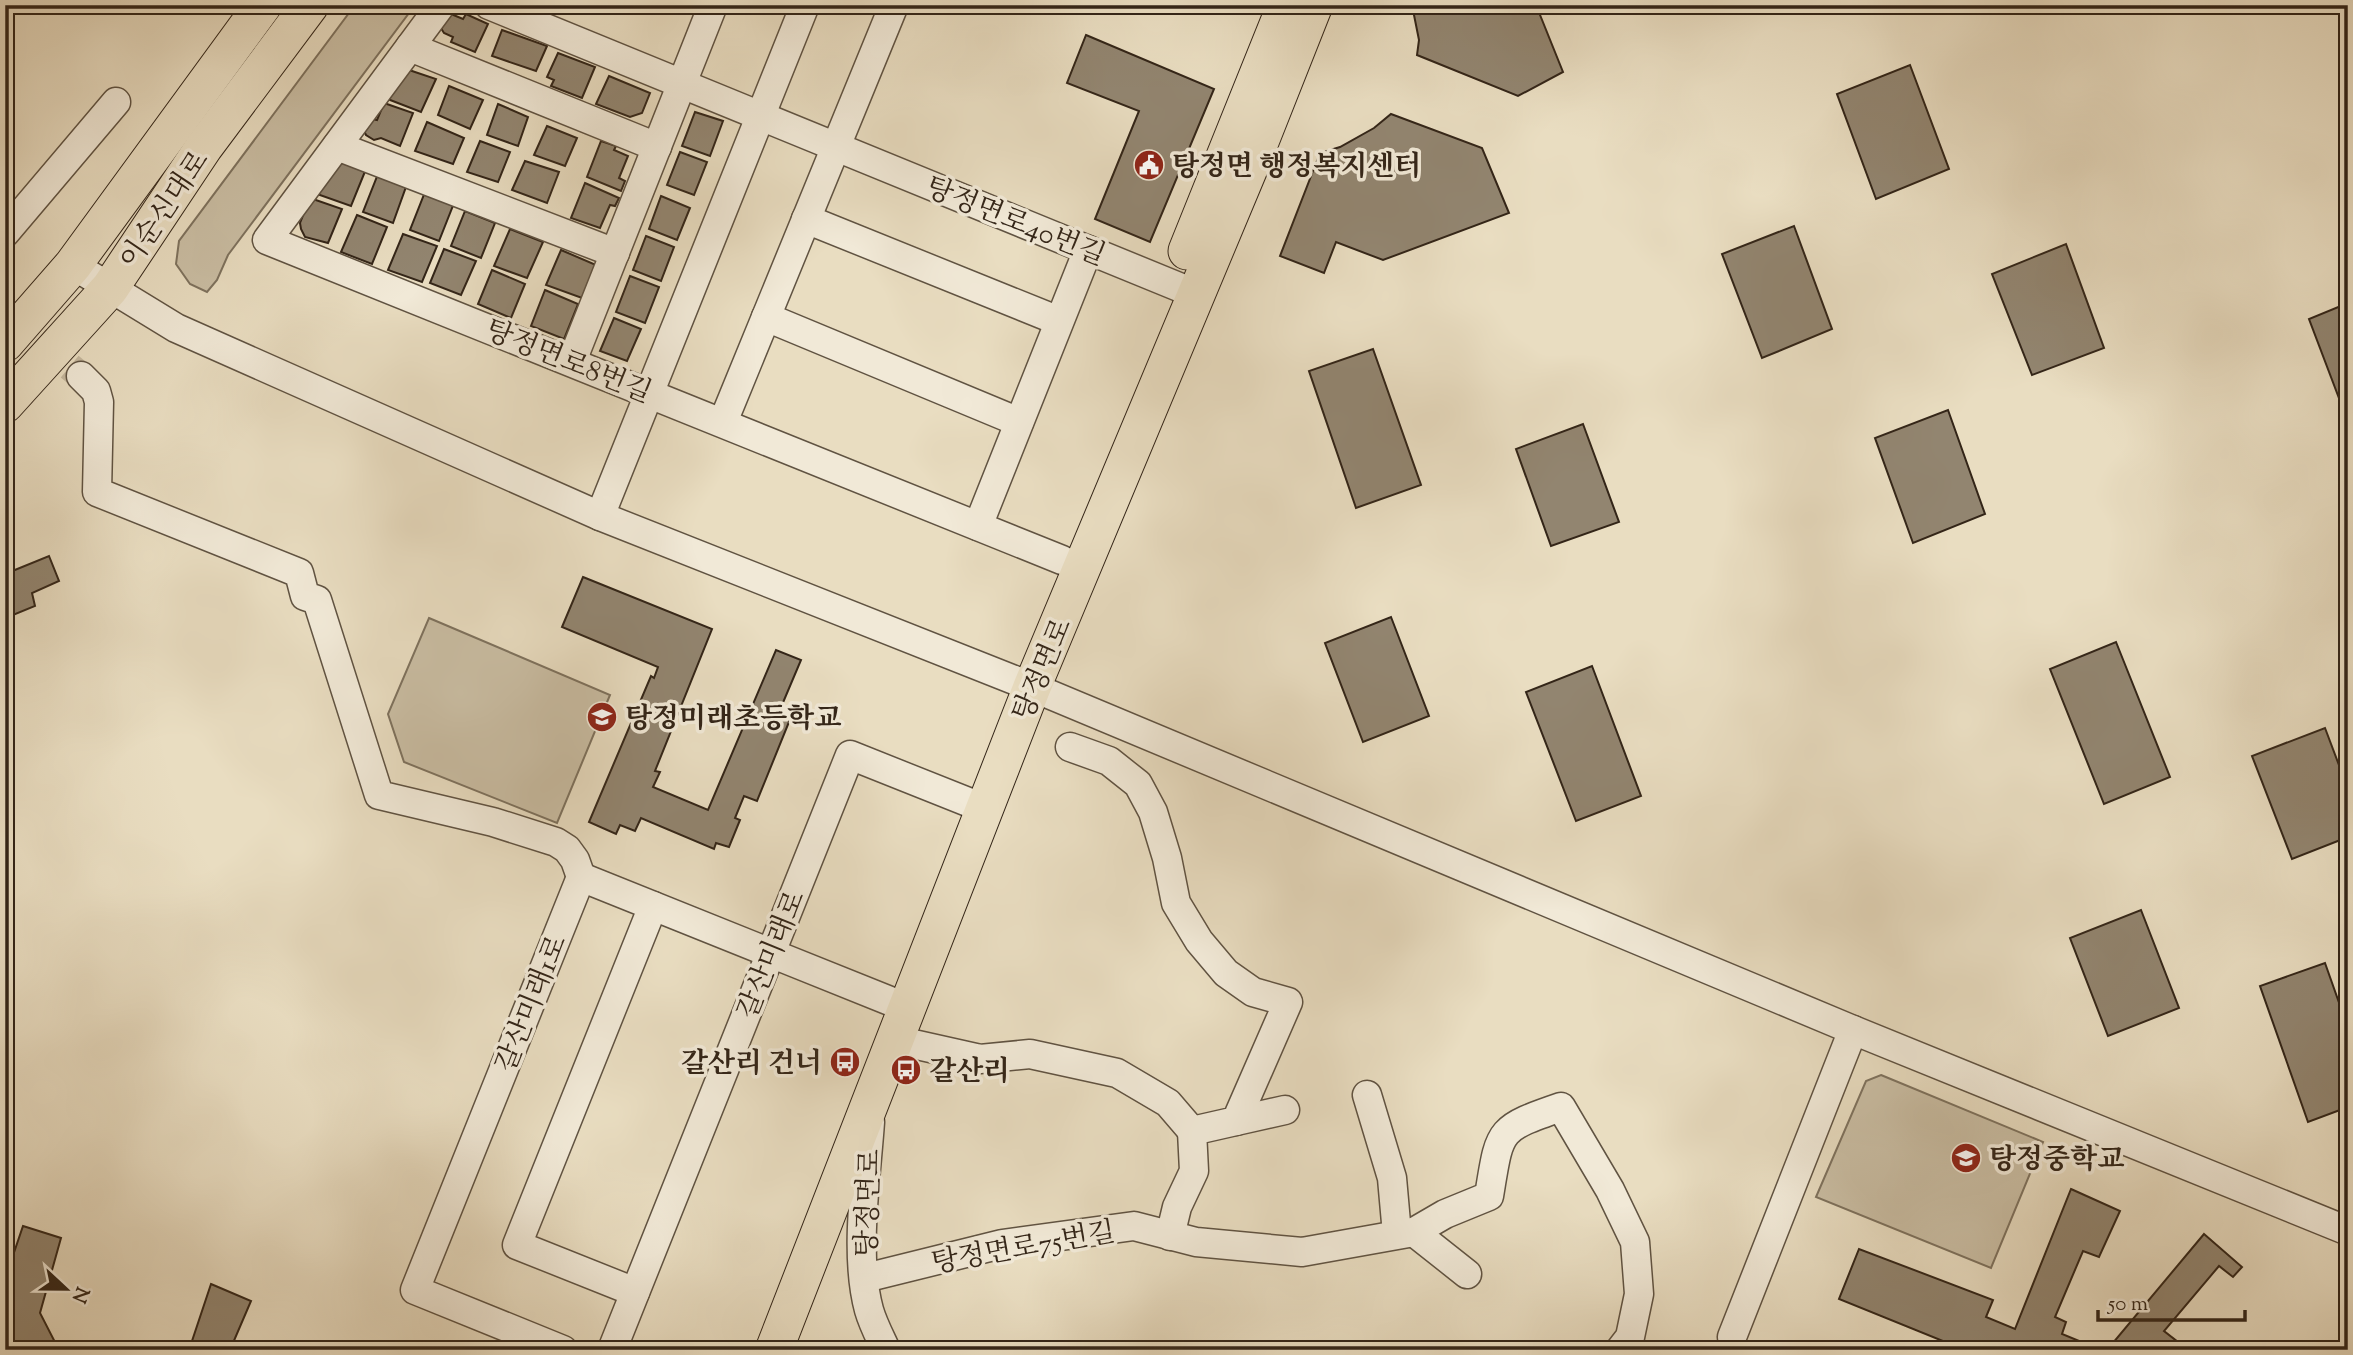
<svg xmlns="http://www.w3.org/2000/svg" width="2353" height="1355" font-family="'Sorts Mill Goudy','Noto Serif KR',serif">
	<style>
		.green { fill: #cabea4; stroke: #7e725e; stroke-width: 2 }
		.building { fill: #928570; stroke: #332518; stroke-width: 2 }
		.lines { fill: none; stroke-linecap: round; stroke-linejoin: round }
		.minor-tunnel { stroke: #c5b89f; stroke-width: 28; stroke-dasharray: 28 14; stroke-linecap: butt }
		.minor-casing { stroke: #605342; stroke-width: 31 }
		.major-casing { stroke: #332518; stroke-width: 39 }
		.minor { stroke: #f1e9d7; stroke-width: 28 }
		.major { stroke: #e9ddc1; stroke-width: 37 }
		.labels { text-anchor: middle; stroke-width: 7; stroke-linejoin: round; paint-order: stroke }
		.poi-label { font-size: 28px; font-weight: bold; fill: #332518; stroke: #f1e9d7; text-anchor: start }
		.street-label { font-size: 28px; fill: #332518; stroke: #f1e9d7 }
	</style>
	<rect width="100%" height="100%" fill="#e9ddc1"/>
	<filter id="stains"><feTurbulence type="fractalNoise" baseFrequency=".00286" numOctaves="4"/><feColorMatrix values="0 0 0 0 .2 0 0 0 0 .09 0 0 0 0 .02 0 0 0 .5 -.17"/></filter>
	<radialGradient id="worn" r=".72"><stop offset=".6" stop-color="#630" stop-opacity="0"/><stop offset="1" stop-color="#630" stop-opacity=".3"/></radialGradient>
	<g class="green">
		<path d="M355,5H415L228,255L217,280L207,292L190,284L176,264L179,241Z"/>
		<path d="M429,618L610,695L557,823L404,762L388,714Z"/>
		<path d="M1881,1075L2043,1142L1991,1268L1816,1197L1866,1081Z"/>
	</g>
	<g class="building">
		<path d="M1412,5H1536L1563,72L1518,96L1417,55L1419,40Z"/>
		<path d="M451,14L463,19L466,14L488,24L475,52L451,42L453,37L444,33L439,25Z"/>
		<path d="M502,30L547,46L536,71L492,56Z"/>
		<path d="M1086,35L1214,89L1150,242L1095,219L1139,111L1067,83Z"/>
		<path d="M558,53L595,67L582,98L551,86L554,80L547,77Z"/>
		<path d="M1910,65L1949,169L1876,199L1837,94Z"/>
		<path d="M409,70L436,79L421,112L385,98Z"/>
		<path d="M609,76L650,93L642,113L630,117L596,104Z"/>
		<path d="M449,86L483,100L470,129L438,115Z"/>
		<path d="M384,103L413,113L400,146L381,138L374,140L366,135L364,131L372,119L377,120Z"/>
		<path d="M498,104L528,117L518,146L487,135Z"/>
		<path d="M695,112L723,121L710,156L682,146Z"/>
		<path d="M1391,114L1482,148L1509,213L1383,260L1336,242L1324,273L1280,256L1320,153L1340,147L1374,128Z"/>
		<path d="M427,122L464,138L453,164L415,151Z"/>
		<path d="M547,126L577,138L565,166L534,155Z"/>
		<path d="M480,141L510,152L498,182L467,172Z"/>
		<path d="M601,141L616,146L614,150L628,156L619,178L625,181L621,191L587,177Z"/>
		<path d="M680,152L707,162L694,195L667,185Z"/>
		<path d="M340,160L366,169L351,206L317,194Z"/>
		<path d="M525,161L559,172L547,203L512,190Z"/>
		<path d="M378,174L407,184L393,223L363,212Z"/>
		<path d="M585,183L619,198L615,206L610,205L600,228L571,218Z"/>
		<path d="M425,192L454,203L439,241L410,230Z"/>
		<path d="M661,196L690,208L677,240L649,229Z"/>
		<path d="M310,198L342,209L328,243L305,237L301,229L300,223Z"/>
		<path d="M465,211L495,223L481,258L451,246Z"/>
		<path d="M357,215L387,227L372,264L341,252Z"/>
		<path d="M1794,226L1832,329L1762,358L1722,254Z"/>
		<path d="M510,229L543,242L527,278L494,266Z"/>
		<path d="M403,234L437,246L422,282L388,270Z"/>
		<path d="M646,236L674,247L661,281L633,270Z"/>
		<path d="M2066,244L2104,348L2032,375L1992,274Z"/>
		<path d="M444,249L476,261L461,295L430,283Z"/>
		<path d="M561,250L596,265L582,298L546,285Z"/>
		<path d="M492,270L525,284L511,318L478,304Z"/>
		<path d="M630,276L659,287L645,323L616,312Z"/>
		<path d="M545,290L578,304L564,339L531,326Z"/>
		<path d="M2348,303V422L2309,319Z"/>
		<path d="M614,318L641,329L627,361L600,351Z"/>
		<path d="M1373,349L1421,485L1356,508L1309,371Z"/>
		<path d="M1948,410L1985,514L1913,543L1875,438Z"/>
		<path d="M1583,424L1619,522L1551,546L1516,449Z"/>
		<path d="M49,556L59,581L32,593L35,606L13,615L8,604L5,605V574Z"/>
		<path d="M583,577L712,629L655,771L660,772L653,787L708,810L776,650L801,660L779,712L791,717L757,801L744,796L735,818L740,820L729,847L716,843L714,849L641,818L635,831L620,825L616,834L589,822L651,676L654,678L658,667L562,627Z"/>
		<path d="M1391,617L1429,716L1363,742L1325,643Z"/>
		<path d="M2116,642L2170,777L2104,804L2050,669Z"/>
		<path d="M1592,666L1641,796L1576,821L1526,692Z"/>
		<path d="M2325,728L2348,789V837L2292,859L2252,756Z"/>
		<path d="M2141,910L2179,1008L2108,1036L2070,938Z"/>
		<path d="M2325,963L2348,1028V1107L2308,1122L2260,986Z"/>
		<path d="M2071,1189L2120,1211L2099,1257L2083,1251L2055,1317L2066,1322L2062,1334L2101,1350H1965L1839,1299L1859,1249L1993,1300L1986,1317L2015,1329Z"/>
		<path d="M23,1226L61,1238L40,1313L59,1350H15L5,1333V1279Z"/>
		<path d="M2204,1234L2242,1267L2233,1277L2219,1266L2164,1331L2178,1342L2172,1350H2107Z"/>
		<path d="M211,1284L251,1301L230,1350H189Z"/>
	</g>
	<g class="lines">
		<path class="minor-tunnel" d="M5,313L81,376"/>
		<g class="minor-casing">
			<g id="minor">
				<path d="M441,5L267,240L1062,560"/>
				<path d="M489,5L1196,294"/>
				<path d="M410,47L657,147"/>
				<path d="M337,146L615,253"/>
				<path d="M806,219L1059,321"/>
				<path d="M5,233L116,102"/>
				<path d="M73,265L176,328L600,516L1032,687L1853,1030L2348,1231"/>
				<path d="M766,317L1019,422"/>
				<path d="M572,361L713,5"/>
				<path d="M81,376L96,391L99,402L97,492L299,573L305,596L317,600L379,795L493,822L556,842L567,849L575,860L581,877"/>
				<path d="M723,422L894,5"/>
				<path d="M600,516L805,5"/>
				<path d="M978,526L1088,250"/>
				<path d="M1070,747L1109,761L1138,784L1153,812L1167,858L1176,903L1199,941L1226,973L1253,992L1288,1002L1236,1121L1192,1131L1194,1171L1177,1207L1170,1236"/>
				<path d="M895,1040L980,1059L1030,1054L1117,1073L1168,1103L1192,1131"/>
				<path d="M1367,1095L1392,1178L1397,1234"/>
				<path d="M1236,1121L1285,1110"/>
				<path d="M870,1122C866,1180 854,1255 869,1310C873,1324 880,1337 886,1350"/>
				<path d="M1414,1232L1467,1274"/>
				<path d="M865,1278L1002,1244L1134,1226L1196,1242L1302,1252L1414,1232L1445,1214L1489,1196C1500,1129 1497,1129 1561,1107L1610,1190L1635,1242L1639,1294L1630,1337L1620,1350"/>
				<path d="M635,1292L517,1245L653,906"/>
				<path d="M1732,1337L1853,1030"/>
				<path d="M563,1350L415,1290L581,877L890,1001"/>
				<path d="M612,1350L850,755L968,802"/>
			</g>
		</g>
		<g class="major-casing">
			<g id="major">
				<path d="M1187,251L1286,5"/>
				<path d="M5,343L73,265L263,5"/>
				<path d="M5,404L110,288L204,147L310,5"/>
				<path d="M774,1350L1032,687L1255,154L1314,5"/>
			</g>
		</g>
		<use href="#minor" class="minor"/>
		<use href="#major" class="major"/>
	</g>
	<defs>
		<g id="civic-disc" transform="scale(1.575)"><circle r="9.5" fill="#8f2418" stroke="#f1e9d7"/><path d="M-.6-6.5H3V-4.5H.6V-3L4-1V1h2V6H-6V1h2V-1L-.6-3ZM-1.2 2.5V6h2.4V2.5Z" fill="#fff"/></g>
		<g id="school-disc" transform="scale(1.575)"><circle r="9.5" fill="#8f2418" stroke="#f1e9d7"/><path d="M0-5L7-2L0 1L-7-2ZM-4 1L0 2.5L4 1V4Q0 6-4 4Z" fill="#fff"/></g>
		<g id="bus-disc" transform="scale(1.575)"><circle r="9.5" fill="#8f2418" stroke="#f1e9d7"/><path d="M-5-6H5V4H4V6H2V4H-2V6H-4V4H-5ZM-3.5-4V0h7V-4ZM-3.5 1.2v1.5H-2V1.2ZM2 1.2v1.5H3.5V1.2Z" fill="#fff"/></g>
	</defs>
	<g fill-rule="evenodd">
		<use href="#civic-disc" x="1149" y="165"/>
		<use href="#school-disc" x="602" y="717"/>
		<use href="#bus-disc" x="845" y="1062"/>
		<use href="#bus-disc" x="906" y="1070"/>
		<use href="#school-disc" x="1966" y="1158"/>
	</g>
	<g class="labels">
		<g class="poi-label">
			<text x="1172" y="175">탕정면 행정복지센터</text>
			<text x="625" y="727">탕정미래초등학교</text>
			<text x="822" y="1072" text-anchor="end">갈산리 건너</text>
			<text x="929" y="1080">갈산리</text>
			<text x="1989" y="1168">탕정중학교</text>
		</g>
		<g class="street-label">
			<text transform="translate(163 209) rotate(-56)" y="10">이순신대로</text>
			<text transform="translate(1016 220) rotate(22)" y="10">탕정면로40번길</text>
			<text transform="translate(569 360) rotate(22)" y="10">탕정면로8번길</text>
			<text transform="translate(1041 669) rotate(-67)" y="10">탕정면로</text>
			<text transform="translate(770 954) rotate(-68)" y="10">갈산미래로</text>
			<text transform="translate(530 1003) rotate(-68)" y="10">갈산미래1로</text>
			<text transform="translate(867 1203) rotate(-88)" y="10">탕정면로</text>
			<text transform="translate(1023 1246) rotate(-10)" y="10">탕정면로75번길</text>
		</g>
	</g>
	<rect width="2353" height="1355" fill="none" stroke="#e9ddc1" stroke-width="28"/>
	<rect x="7" y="7" width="2339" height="1341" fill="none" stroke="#332518" stroke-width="3.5"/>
	<rect x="14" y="14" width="2325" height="1327" fill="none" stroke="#332518" stroke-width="2"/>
	<g transform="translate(66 1289) rotate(112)" stroke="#f1e9d7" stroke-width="5" paint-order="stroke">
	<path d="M0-5L12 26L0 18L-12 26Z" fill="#332518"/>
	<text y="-10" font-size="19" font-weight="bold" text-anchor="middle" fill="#332518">N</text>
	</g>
	<path d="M2098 1310v10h147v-10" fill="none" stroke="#332518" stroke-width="3.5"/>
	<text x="2108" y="1310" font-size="21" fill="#332518" stroke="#f1e9d7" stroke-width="5" paint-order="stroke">50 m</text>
	<rect width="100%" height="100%" filter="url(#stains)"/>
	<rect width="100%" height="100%" fill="url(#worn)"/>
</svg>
